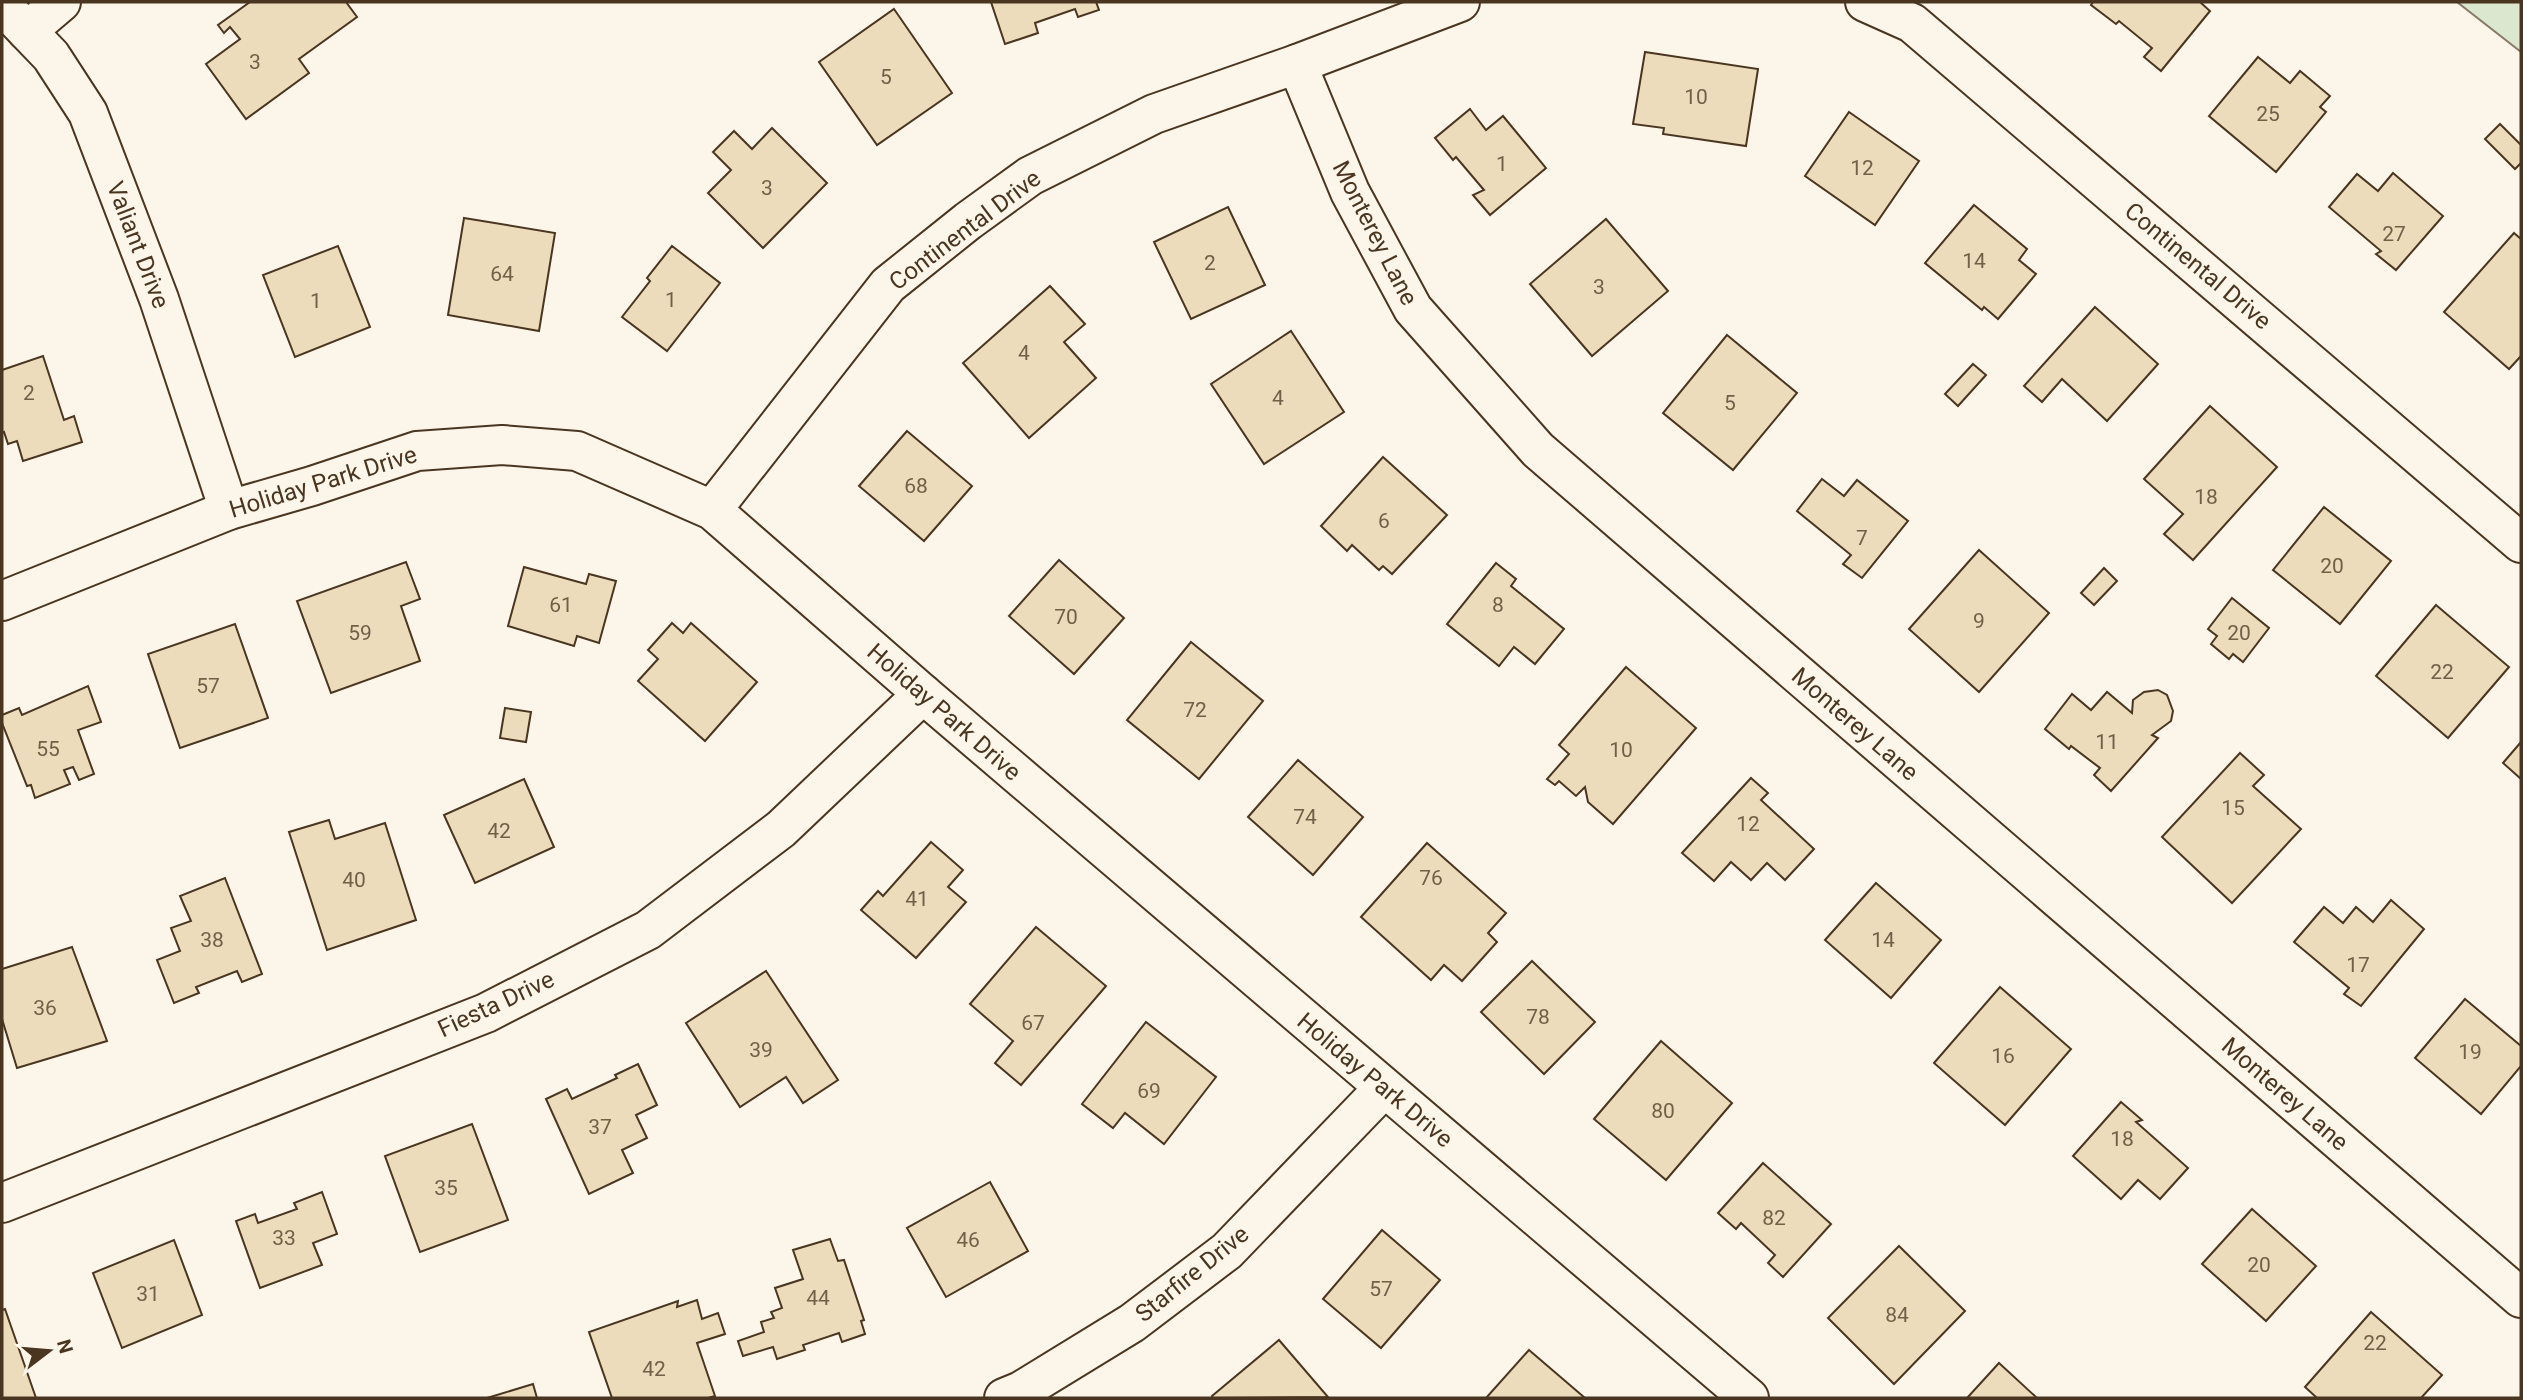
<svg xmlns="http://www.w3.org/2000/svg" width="2523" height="1400" font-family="Roboto,sans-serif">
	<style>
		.green { fill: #dce7d0; stroke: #887966; stroke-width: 2 }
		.building { fill: #ecdcbc; stroke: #4a3520; stroke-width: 2 }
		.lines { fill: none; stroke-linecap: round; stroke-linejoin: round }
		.street-casing { stroke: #4a3520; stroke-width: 42 }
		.street { stroke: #fbf6e9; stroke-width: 38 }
		.labels { text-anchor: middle; stroke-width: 5; stroke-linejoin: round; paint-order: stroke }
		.number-label { font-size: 21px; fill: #725f47 }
		.street-label { font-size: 24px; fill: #4a3520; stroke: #fbf6e9 }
	</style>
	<rect width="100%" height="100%" fill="#fbf6e9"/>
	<path class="green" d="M2457,2H2521V52Z"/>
	<g class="building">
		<path d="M250,2H346L357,17L299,59L309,73L246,119L206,64L240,39L230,27L224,33L218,25Z"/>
		<path d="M991,2H1096L1099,10L1078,17L1075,9L1035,23L1038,33L1005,44Z"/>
		<path d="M2093,2H2200L2210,11L2161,71L2144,57L2152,48L2119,21L2116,24L2091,5Z"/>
		<path d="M894,9L952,93L877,145L819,62Z"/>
		<path d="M1645,52L1758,69L1746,146L1663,134L1664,128L1633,124Z"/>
		<path d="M2258,57L2290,83L2300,71L2330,96L2320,107L2326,112L2276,172L2209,116Z"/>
		<path d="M1470,109L1486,130L1503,116L1546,168L1490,215L1473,195L1484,190L1456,157L1453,160L1435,138Z"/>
		<path d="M1849,112L1919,161L1875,225L1805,176Z"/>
		<path d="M2500,124L2521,145V163L2515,169L2485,139Z"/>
		<path d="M772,128L827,183L763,248L708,193L731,170L713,152L734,131L752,149Z"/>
		<path d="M2393,173L2443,216L2396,270L2376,254L2381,251L2329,207L2357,174L2378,191Z"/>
		<path d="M1974,205L2027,249L2019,260L2036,274L1998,319L1984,307L1982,310L1925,263Z"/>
		<path d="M1228,207L1265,285L1191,319L1154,242Z"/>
		<path d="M464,218L555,233L539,331L448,315Z"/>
		<path d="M1606,219L1668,291L1592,356L1530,284Z"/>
		<path d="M2514,233L2521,239V356L2509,369L2444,312Z"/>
		<path d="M338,246L370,327L295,357L263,275Z"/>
		<path d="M672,246L720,283L667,351L622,317L650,281L647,278Z"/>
		<path d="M1050,286L1085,324L1064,342L1096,378L1029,438L963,363Z"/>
		<path d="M2095,307L2158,364L2107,421L2062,379L2042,402L2024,386Z"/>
		<path d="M1291,331L1344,412L1264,464L1211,384Z"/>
		<path d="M1727,335L1797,393L1733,470L1663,413Z"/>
		<path d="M43,356L64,420L74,416L82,442L23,461L17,441L8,444L4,432L2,433V370Z"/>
		<path d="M1973,364L1986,375L1958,406L1945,394Z"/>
		<path d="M2210,406L2277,467L2193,560L2164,534L2183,514L2144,479Z"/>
		<path d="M907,431L972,486L924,541L859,486Z"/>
		<path d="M1383,457L1447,515L1392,574L1383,566L1379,570L1352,545L1347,551L1321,526Z"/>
		<path d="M1822,479L1844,496L1857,480L1908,521L1862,578L1843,564L1851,555L1797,511Z"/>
		<path d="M2324,507L2391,561L2340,624L2273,570Z"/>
		<path d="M1979,550L2049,613L1979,692L1909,629Z"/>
		<path d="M1059,560L1124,618L1074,674L1009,616Z"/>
		<path d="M406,562L420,599L401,606L420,661L331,693L297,601Z"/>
		<path d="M1496,563L1516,579L1511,586L1564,629L1535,664L1514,647L1499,666L1447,624Z"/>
		<path d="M524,567L586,584L589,574L616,581L599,643L577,636L574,646L508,626Z"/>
		<path d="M2104,568L2117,581L2094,605L2081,593Z"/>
		<path d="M2232,598L2269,628L2243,662L2233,654L2229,659L2211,644L2217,636L2208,629Z"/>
		<path d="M2436,605L2509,667L2448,738L2376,676Z"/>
		<path d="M672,623L683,633L691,623L757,682L705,741L638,681L658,659L648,650Z"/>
		<path d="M235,624L268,718L180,748L148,654Z"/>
		<path d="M1191,642L1263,701L1199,779L1127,720Z"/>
		<path d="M1626,667L1696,728L1613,824L1588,802L1585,787L1576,796L1559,781L1555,785L1547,779L1569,754L1559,745Z"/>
		<path d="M88,686L101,722L78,730L94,774L79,780L73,767L64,770L70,784L35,798L31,785L27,786L2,723V715L19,708L22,715Z"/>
		<path d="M2158,690L2167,695L2173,711L2171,721L2152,735L2158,738L2111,791L2094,775L2100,768L2071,746L2069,749L2045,729L2072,694L2091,710L2107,692L2132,713L2133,700L2144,692Z"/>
		<path d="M505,708L531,712L526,742L500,738Z"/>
		<path d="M2521,742V779L2503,763Z"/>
		<path d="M2240,753L2264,775L2253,786L2301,829L2232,903L2162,837Z"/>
		<path d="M1298,760L1363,817L1313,875L1248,817Z"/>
		<path d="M1751,778L1768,793L1761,800L1814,849L1785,880L1767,863L1751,880L1731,862L1714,881L1682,853Z"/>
		<path d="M524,779L554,847L475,883L444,815Z"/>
		<path d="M329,820L335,839L385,823L416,920L327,950L289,832Z"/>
		<path d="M931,842L963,870L948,887L966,902L916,958L861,910L878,891L883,896Z"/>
		<path d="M1427,843L1506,913L1488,933L1497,942L1462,981L1444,965L1431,980L1361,917Z"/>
		<path d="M225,878L262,974L242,982L237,971L196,987L199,993L174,1003L157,960L180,951L171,928L191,921L180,896Z"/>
		<path d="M1876,883L1941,940L1891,998L1825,940Z"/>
		<path d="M2391,900L2424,929L2361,1006L2344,994L2349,988L2294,942L2324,907L2343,923L2356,907L2373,922Z"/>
		<path d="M1036,927L1106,986L1021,1085L995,1063L1013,1041L970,1004Z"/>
		<path d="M72,947L107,1041L17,1068L2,1019V969Z"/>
		<path d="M1532,961L1595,1022L1544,1074L1481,1012Z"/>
		<path d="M766,971L838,1080L803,1103L786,1077L740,1107L686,1023Z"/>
		<path d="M2000,987L2071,1049L2005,1125L1934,1063Z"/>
		<path d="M2465,999L2521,1046V1066L2481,1114L2415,1058Z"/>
		<path d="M1146,1022L1216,1077L1164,1144L1125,1113L1113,1128L1082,1104Z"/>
		<path d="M1661,1041L1732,1103L1666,1180L1594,1119Z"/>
		<path d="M638,1064L657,1105L636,1115L647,1138L622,1150L633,1173L589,1194L546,1099L567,1089L572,1099L617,1078L615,1075Z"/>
		<path d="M2121,1102L2142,1120L2136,1122L2188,1168L2160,1199L2138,1180L2121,1199L2073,1156Z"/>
		<path d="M472,1124L508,1220L420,1252L385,1156Z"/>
		<path d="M1763,1163L1831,1224L1783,1277L1768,1263L1775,1255L1741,1223L1736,1229L1718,1213Z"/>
		<path d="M990,1182L1028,1251L946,1297L907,1228Z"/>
		<path d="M322,1192L337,1234L313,1243L322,1265L260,1288L236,1221L255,1214L258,1223L297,1209L294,1203Z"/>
		<path d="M2252,1209L2316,1266L2266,1321L2202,1264Z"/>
		<path d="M1382,1230L1440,1280L1381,1348L1323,1299Z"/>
		<path d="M830,1239L838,1261L844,1260L864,1320L861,1321L865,1334L842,1342L839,1333L803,1345L805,1350L777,1359L773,1347L743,1356L738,1341L764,1332L761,1322L774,1318L771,1312L782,1308L775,1288L803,1279L793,1250Z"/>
		<path d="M174,1240L202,1315L122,1348L93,1273Z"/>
		<path d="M1899,1246L1965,1311L1894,1384L1828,1318Z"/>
		<path d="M697,1300L702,1319L718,1313L725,1334L697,1343L715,1396L708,1398H612L589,1332L678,1301L677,1307Z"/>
		<path d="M5,1309L36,1398H2V1310Z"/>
		<path d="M2371,1312L2442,1375L2421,1398H2317L2305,1387Z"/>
		<path d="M1279,1340L1328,1397L1213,1398L1212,1396Z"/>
		<path d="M1529,1350L1585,1398H1486Z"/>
		<path d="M1999,1363L2037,1398H1967Z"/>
		<path d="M533,1384L537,1398H487Z"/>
	</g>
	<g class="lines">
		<g class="street-casing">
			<g id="street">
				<path d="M1865,2L1912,23L2521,543"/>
				<path d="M2,5L51,56L88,113L159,299L229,510"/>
				<path d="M27,31L61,2"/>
				<path d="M1297,64L1350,192L1413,309L1538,450L2521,1298"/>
				<path d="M712,510L888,285L968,221L1030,176L1154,114L1297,64L1460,2"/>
				<path d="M2,601L229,510L312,486L417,451L502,445L577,451L712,510L923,694L1749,1398"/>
				<path d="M2,1203L486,1013L648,930L781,829L923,694"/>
				<path d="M1004,1398L1021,1391L1132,1323L1227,1251L1384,1088"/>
			</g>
		</g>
		<use href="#street" class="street"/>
	</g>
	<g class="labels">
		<g class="number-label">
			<text x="255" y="69">3</text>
			<text x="886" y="84">5</text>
			<text x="1696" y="104">10</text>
			<text x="2268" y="121">25</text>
			<text x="1502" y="171">1</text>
			<text x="1862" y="175">12</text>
			<text x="767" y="195">3</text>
			<text x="2394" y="241">27</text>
			<text x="1974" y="268">14</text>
			<text x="1210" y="270">2</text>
			<text x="502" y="281">64</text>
			<text x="1599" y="294">3</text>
			<text x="671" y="307">1</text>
			<text x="316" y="308">1</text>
			<text x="1024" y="360">4</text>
			<text x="29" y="400">2</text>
			<text x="1278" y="405">4</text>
			<text x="1730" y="410">5</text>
			<text x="916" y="493">68</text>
			<text x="2206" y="504">18</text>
			<text x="1384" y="528">6</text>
			<text x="1862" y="545">7</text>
			<text x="2332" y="573">20</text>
			<text x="561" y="612">61</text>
			<text x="1498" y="612">8</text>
			<text x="1066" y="624">70</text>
			<text x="1979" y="628">9</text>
			<text x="360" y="640">59</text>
			<text x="2239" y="640">20</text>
			<text x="2442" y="679">22</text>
			<text x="208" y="693">57</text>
			<text x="1195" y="717">72</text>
			<text x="2107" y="749">11</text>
			<text x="48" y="756">55</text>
			<text x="1621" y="757">10</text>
			<text x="2233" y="815">15</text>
			<text x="1305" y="824">74</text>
			<text x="1748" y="831">12</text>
			<text x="499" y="838">42</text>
			<text x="1431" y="885">76</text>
			<text x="354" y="887">40</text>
			<text x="917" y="906">41</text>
			<text x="212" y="947">38</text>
			<text x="1883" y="947">14</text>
			<text x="2358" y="972">17</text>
			<text x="45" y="1015">36</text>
			<text x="1538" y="1024">78</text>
			<text x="1033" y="1030">67</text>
			<text x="761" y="1057">39</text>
			<text x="2470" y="1059">19</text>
			<text x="2003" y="1063">16</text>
			<text x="1149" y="1098">69</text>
			<text x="1663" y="1118">80</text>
			<text x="600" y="1134">37</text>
			<text x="2122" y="1146">18</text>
			<text x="446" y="1195">35</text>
			<text x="1774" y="1225">82</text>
			<text x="284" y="1245">33</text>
			<text x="968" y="1247">46</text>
			<text x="2259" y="1272">20</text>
			<text x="1381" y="1296">57</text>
			<text x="148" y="1301">31</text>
			<text x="818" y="1305">44</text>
			<text x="1897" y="1322">84</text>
			<text x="2375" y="1350">22</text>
			<text x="654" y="1376">42</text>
		</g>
		<g class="street-label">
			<text transform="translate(965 230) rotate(-37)" y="8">Continental Drive</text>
			<text transform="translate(1375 233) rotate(63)" y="8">Monterey Lane</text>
			<text transform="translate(138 245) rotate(69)" y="8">Valiant Drive</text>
			<text transform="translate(2198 266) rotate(40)" y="8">Continental Drive</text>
			<text transform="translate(323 482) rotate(-17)" y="8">Holiday Park Drive</text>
			<text transform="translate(944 712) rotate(41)" y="8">Holiday Park Drive</text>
			<text transform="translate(1855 724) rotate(41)" y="8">Monterey Lane</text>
			<text transform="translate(496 1004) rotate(-25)" y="8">Fiesta Drive</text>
			<text transform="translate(1375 1080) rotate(40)" y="8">Holiday Park Drive</text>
			<text transform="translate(2285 1094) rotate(41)" y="8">Monterey Lane</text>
			<text transform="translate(1192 1274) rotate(-39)" y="8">Starfire Drive</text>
		</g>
	</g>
	<rect width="2523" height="1400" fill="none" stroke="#4a3520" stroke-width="7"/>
	<g transform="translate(49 1351) rotate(74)" stroke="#fbf6e9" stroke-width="5" paint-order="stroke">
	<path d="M0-5L12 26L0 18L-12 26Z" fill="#4a3520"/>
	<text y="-10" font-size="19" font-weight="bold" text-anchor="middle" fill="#4a3520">N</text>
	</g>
</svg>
